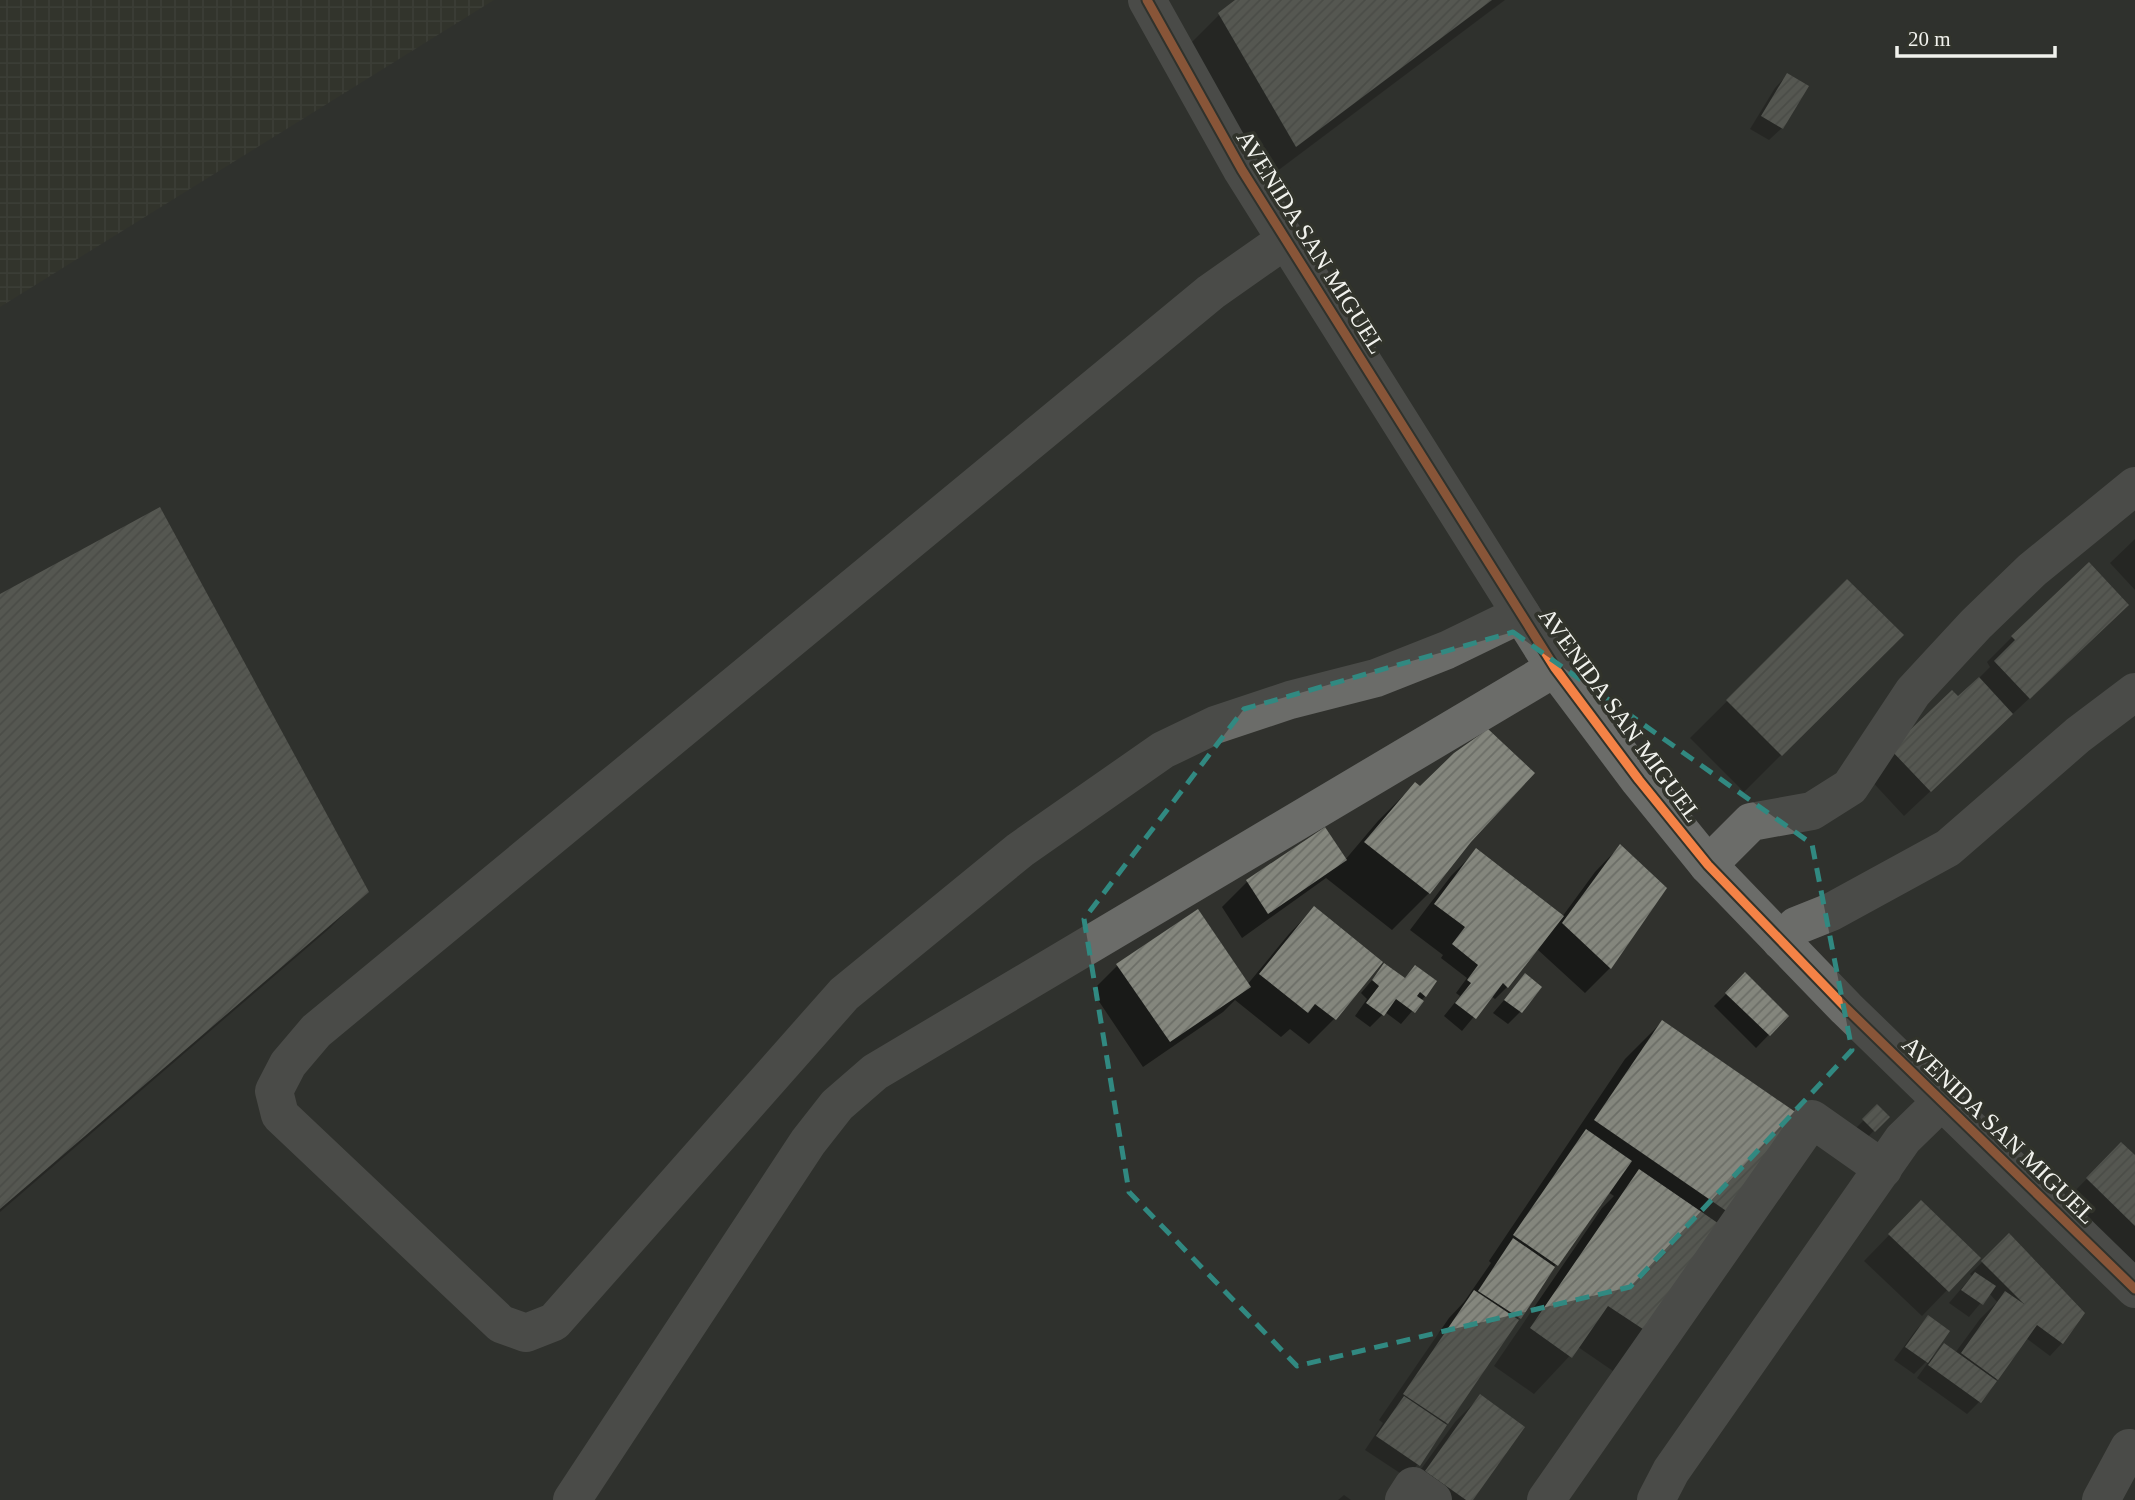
<svg xmlns="http://www.w3.org/2000/svg" width="2135" height="1500" font-family="'Times New Roman',serif">
	<style>
		.industrial { fill: url(#industrial-grid) }
		.shadow { fill: #0007 }
		.building { fill: url(#building-hatch) }
		.lines { fill: none; stroke-linecap: round; stroke-linejoin: round }
		.minor { stroke: #6b6c69; stroke-width: 38 }
		.cycleway-casing { stroke: #31332b; stroke-width: 13 }
		.cycleway { stroke: #f48246; stroke-width: 9 }
		.marked { fill: none; stroke: #318981; stroke-width: 5; stroke-dasharray: 14 9; stroke-linejoin: round }
		.labels { text-anchor: middle; stroke-width: 7; stroke-linejoin: round; paint-order: stroke }
		.street-label { font-size: 24px; fill: #f1f2ed; stroke: #31332b }
	</style>
	<defs>
		<pattern id="industrial-grid" width="8" height="8" patternUnits="userSpaceOnUse" patternTransform="scale(1.75)"><rect width="8" height="8" fill="#35382b"/><path d="M0 4h8M4 0v8" fill="none" stroke="#494c40"/></pattern>
		<pattern id="building-hatch" width="6" height="6" patternUnits="userSpaceOnUse" patternTransform="scale(1.75)"><rect width="6" height="6" fill="#84867d"/><path d="M-1 1l2-2M0 6l6-6M5 7l2-2" fill="none" stroke="#6c6e67"/></pattern>
	</defs>
	<rect width="100%" height="100%" fill="#30312d"/>
	<path class="industrial" d="M0,0H494L0,307Z"/>
	<g class="shadow">
		<path d="M1238,0H1505L1248,193L1173,61L1220,14Z"/>
		<path d="M1787,75L1782,128L1769,140L1750,129L1775,88Z"/>
		<path d="M2135,539V590L2110,563Z"/>
		<path d="M1847,582L1901,635L1744,792L1690,738Z"/>
		<path d="M0,596L367,891L330,928L0,1212Z"/>
		<path d="M2102,630L1904,816L1866,775L1958,699L1990,667L1987,662L2012,637Z"/>
		<path d="M1415,784L1470,841L1429,893L1392,930L1326,878L1242,938L1222,907L1247,882L1345,860L1378,821Z"/>
		<path d="M1620,846L1665,889L1610,968L1585,993L1537,949L1507,987L1495,999L1491,996L1462,1031L1444,1016L1460,996L1456,993L1467,978L1441,958L1443,955L1410,930L1451,876L1476,851L1562,917L1595,872Z"/>
		<path d="M1314,908L1380,962L1334,1019L1309,1044L1290,1029L1281,1037L1235,1000L1223,1012L1143,1067L1092,991L1117,966L1247,985L1289,934Z"/>
		<path d="M1384,966L1404,979L1415,968L1425,996L1401,1024L1385,1012L1370,1027L1355,1016L1367,999L1361,993Z"/>
		<path d="M1745,975L1787,1016L1756,1048L1714,1006Z"/>
		<path d="M1525,976L1520,1012L1508,1024L1493,1013Z"/>
		<path d="M1662,1022L1804,1120L1613,1371L1578,1347L1534,1394L1494,1366L1602,1208L1614,1196L1608,1192L1550,1272L1418,1464L1406,1477L1365,1450L1383,1423L1379,1420L1449,1318L1464,1302L1491,1263L1489,1261L1625,1059Z"/>
		<path d="M1877,1107L1887,1117L1862,1143L1851,1133Z"/>
		<path d="M2121,1144L2135,1158V1276L2062,1204Z"/>
		<path d="M1896,1228L1978,1258L1922,1316L1864,1261Z"/>
		<path d="M2009,1236L2062,1343L2050,1356L2026,1338L1979,1402L1967,1414L1917,1378L1929,1361L1945,1346L1955,1353L1980,1319L1997,1302L1989,1293L1969,1317L1949,1303L1972,1276L1970,1274Z"/>
		<path d="M1928,1317V1360L1914,1374L1894,1360L1916,1330Z"/>
		<path d="M1480,1397L1471,1500H1406L1401,1497L1455,1422Z"/>
		<path d="M1344,1495L1351,1500H1338Z"/>
	</g>
	<g class="building">
		<path d="M1235,0H1492L1296,147L1218,13Z"/>
		<path d="M1787,73L1809,86L1783,129L1761,116Z"/>
		<path d="M160,507L369,892L0,1209V594Z"/>
		<path d="M2089,562L2129,605L2030,699L1994,661L2015,640L2011,636Z"/>
		<path d="M1847,579L1904,635L1782,756L1726,700Z"/>
		<path d="M1979,677L2013,714L1931,792L1890,749L1952,690L1958,696Z"/>
		<path d="M1488,729L1535,773L1471,842L1430,894L1364,842L1415,782L1420,786L1454,753Z"/>
		<path d="M1325,827L1347,860L1268,914L1246,880Z"/>
		<path d="M1620,844L1667,888L1611,969L1562,923Z"/>
		<path d="M1476,848L1564,916L1508,988L1503,983L1476,1019L1455,1003L1471,983L1467,980L1478,965L1452,944L1465,927L1434,904Z"/>
		<path d="M1314,906L1383,962L1336,1020L1315,1004L1308,1013L1259,974Z"/>
		<path d="M1198,909L1251,987L1170,1042L1116,964Z"/>
		<path d="M1384,963L1405,978L1415,965L1437,981L1426,997L1420,992L1417,996L1424,1001L1415,1013L1396,999L1384,1016L1366,1003L1379,986L1372,980Z"/>
		<path d="M1745,972L1789,1016L1770,1036L1725,993Z"/>
		<path d="M1525,973L1542,987L1522,1013L1504,1000Z"/>
		<path d="M1662,1020L1807,1120L1738,1219L1594,1120Z"/>
		<path d="M1877,1104L1890,1117L1875,1132L1862,1119Z"/>
		<path d="M1586,1129L1632,1161L1558,1266L1513,1235Z"/>
		<path d="M2121,1142L2135,1155V1226L2086,1178Z"/>
		<path d="M1639,1169L1725,1228L1652,1335L1608,1306L1572,1358L1530,1328Z"/>
		<path d="M1921,1200L1981,1258L1949,1292L1888,1234Z"/>
		<path d="M2009,1233L2085,1313L2063,1344L2037,1325L1998,1380L1961,1353L2005,1291L2024,1304L1981,1261Z"/>
		<path d="M1513,1238L1555,1267L1521,1319L1478,1291Z"/>
		<path d="M1975,1272L1996,1286L1983,1305L1961,1290Z"/>
		<path d="M1474,1290L1519,1320L1448,1424L1403,1394Z"/>
		<path d="M1928,1315L1950,1331L1928,1363L1905,1347Z"/>
		<path d="M1944,1343L1997,1381L1981,1403L1928,1365Z"/>
		<path d="M1480,1394L1525,1427L1473,1500H1466L1425,1471Z"/>
		<path d="M1404,1396L1447,1425L1420,1466L1376,1436Z"/>
	</g>
	<g class="lines">
		<g class="minor">
			<path d="M1147,0L1242,170L1555,668L1639,780L1708,865L1846,1008L2135,1289"/>
			<path d="M1285,240L1211,292L316,1031L288,1064L274,1091L280,1115L501,1324L526,1333L554,1322L844,994L1020,850L1163,750L1215,725L1290,700L1376,678L1447,650L1521,614"/>
			<path d="M1708,865L1751,822L1812,811L1850,787L1913,692L1976,624L2032,570L2135,486"/>
			<path d="M1781,941L1796,926L1831,912L1948,848L2078,735L2135,692"/>
			<path d="M572,1500L808,1142L837,1105L875,1072L1555,668"/>
			<path d="M1404,1500L1413,1486L1433,1500"/>
			<path d="M1546,1500L1812,1119L1883,1169"/>
			<path d="M1656,1500L1671,1471L1903,1139L1942,1101"/>
			<path d="M2101,1500L2129,1448"/>
		</g>
		<g class="cycleway-casing">
			<path id="cycleway" d="M1147,0L1242,170L1555,668L1639,780L1708,865L1846,1008L2135,1289"/>
		</g>
		<use href="#cycleway" class="cycleway"/>
	</g>
	<path d="M0 0H2135V1500H0ZM1513,632L1812,844L1852,1050L1630,1287L1297,1366L1129,1192L1084,919L1244,709Z" fill="#30312d" fill-opacity=".55" fill-rule="evenodd"/>
	<path class="marked" d="M1513,632L1812,844L1852,1050L1630,1287L1297,1366L1129,1192L1084,919L1244,709Z"/>
	<g class="labels">
		<g class="street-label">
			<text transform="translate(1311 242) rotate(58)" y="8">AVENIDA SAN MIGUEL</text>
			<text transform="translate(1620 715) rotate(54)" y="8">AVENIDA SAN MIGUEL</text>
			<text transform="translate(1999 1130) rotate(44)" y="8">AVENIDA SAN MIGUEL</text>
		</g>
	</g>
	<path d="M1897 46v10h158v-10" fill="none" stroke="#f1f2ed" stroke-width="3.5"/>
	<text x="1908" y="46" font-size="21" fill="#f1f2ed" stroke="#31332b" stroke-width="5" paint-order="stroke">20 m</text>
</svg>
